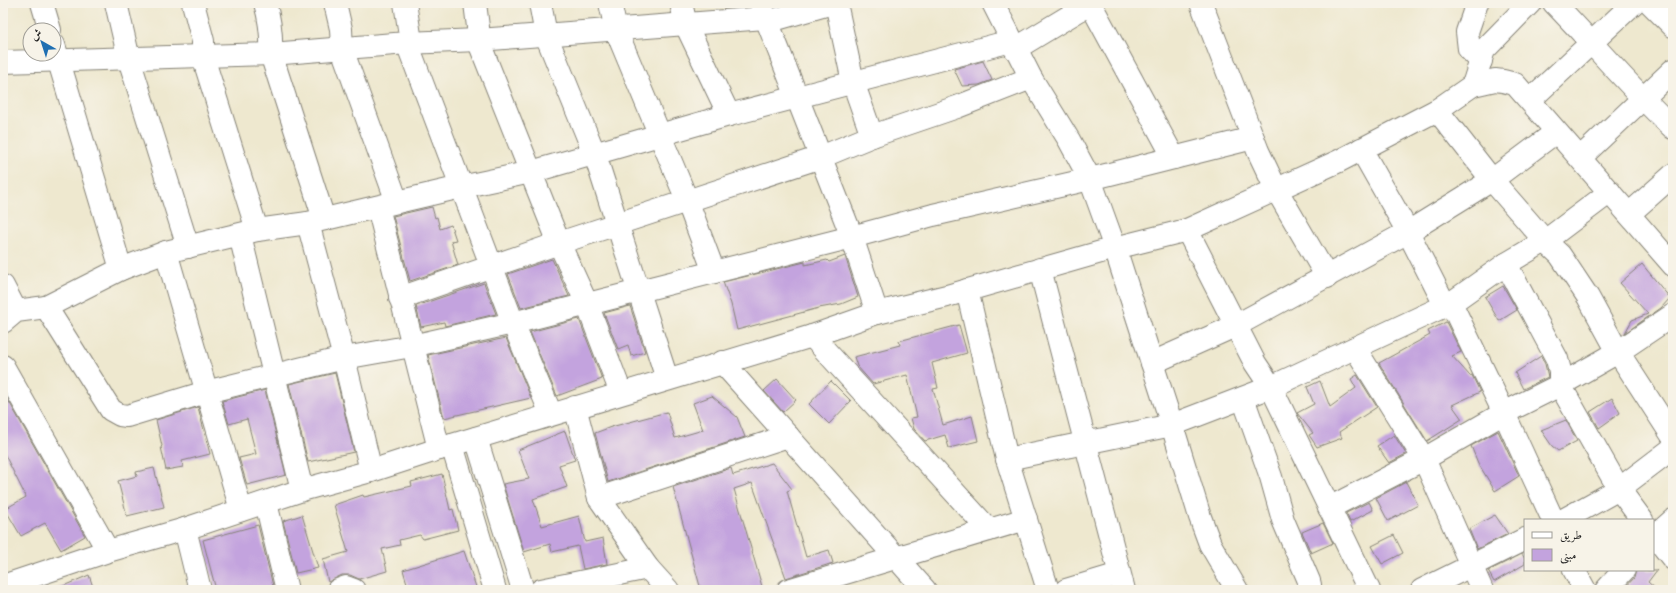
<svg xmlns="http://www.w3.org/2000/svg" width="1676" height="593" font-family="'EB Garamond',Amiri,serif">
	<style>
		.building { fill: #c3a3de }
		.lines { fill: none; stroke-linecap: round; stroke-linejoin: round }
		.minor-casing { stroke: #858276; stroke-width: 24 }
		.minor { stroke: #fff; stroke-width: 22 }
	</style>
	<rect width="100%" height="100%" fill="#f7f3e8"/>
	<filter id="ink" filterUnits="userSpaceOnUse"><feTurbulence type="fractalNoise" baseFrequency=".025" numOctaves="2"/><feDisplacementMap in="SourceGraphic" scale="8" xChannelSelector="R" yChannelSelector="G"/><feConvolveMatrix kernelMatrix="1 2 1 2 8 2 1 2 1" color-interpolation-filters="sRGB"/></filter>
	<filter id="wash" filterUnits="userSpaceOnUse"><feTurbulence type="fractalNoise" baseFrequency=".012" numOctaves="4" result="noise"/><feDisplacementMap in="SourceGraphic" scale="16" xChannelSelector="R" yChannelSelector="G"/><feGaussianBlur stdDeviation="0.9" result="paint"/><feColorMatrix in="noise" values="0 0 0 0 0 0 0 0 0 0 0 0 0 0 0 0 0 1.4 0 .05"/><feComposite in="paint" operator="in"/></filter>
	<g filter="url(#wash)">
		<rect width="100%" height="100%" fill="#eee8cf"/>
		<g id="blocks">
			<g class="building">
				<path d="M983,61L992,80L979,85L962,86L954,69Z"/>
				<path d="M432,207L435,218L437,217L440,229L451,225L456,240L451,241L458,265L410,281L393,216Z"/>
				<path d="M845,256L858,297L841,304L819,308L737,330L731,304L723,282L805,262V265L827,260L829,262Z"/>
				<path d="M552,259L569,296L521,308L508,274Z"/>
				<path d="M1642,264L1670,298L1661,308L1625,333L1632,320L1648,314L1620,283Z"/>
				<path d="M484,283L496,314L445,326L444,322L421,327L416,306Z"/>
				<path d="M1503,286L1517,310L1499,321L1485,297Z"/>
				<path d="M630,306L645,352L631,356L628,345L618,349L604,313Z"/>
				<path d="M579,319L602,379L557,396L530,332Z"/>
				<path d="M1446,322L1461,352L1452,356L1470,376L1472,375L1480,392L1452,405L1462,419L1427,441L1379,363L1430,335L1428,331Z"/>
				<path d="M959,325L967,353L932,363L938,388L933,389L943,425L972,416L978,441L949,448L945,435L925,441L914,429L911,418L917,417L907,375L873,384L857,366L854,357L900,345L899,341Z"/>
				<path d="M506,338L531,398L444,418L428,355Z"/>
				<path d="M1541,356L1545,364L1548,377L1523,389L1515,373Z"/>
				<path d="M335,373L354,452L308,462L289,384Z"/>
				<path d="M1357,375L1377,407L1339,432L1342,438L1317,447L1309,435L1313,433L1297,413L1314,404L1307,387L1320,381L1330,407L1356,388L1351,379Z"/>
				<path d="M777,379L796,400L783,412L764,391Z"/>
				<path d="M831,381L851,401L829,424L809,404Z"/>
				<path d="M265,390L286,475L247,485L239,458L256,454L247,419L229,424L222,401Z"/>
				<path d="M3,391L85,536L61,550L45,523L21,536L5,509L26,497L3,451Z"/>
				<path d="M712,396L737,417L745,437L608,482L595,433L611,427L667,412L675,438L703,430L693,403Z"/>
				<path d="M1612,398L1620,413L1599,428L1590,412Z"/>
				<path d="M198,407L210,454L182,461L183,467L166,470L161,447L162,446L156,420Z"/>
				<path d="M1566,420L1577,441L1558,451L1552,446L1541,430Z"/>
				<path d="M565,431L575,460L559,465L567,487L533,499L542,526L579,516L585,542L603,538L607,564L583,569L578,546L552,552L550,544L524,552L503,484L529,479L518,450Z"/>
				<path d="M1498,431L1519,476L1495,491L1478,463L1471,446Z"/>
				<path d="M1394,435L1406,454L1389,463L1377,446Z"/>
				<path d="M772,463L792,489L787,491L806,557L829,550L833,563L786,578L752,483L734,489L763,590H701L673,487L731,468L733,475Z"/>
				<path d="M154,468L164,507L127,516L118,481L137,476L136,472Z"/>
				<path d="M442,474L450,510L453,509L458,530L423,539L420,535L399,540L400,545L382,549L387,571L359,579L350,575H342L328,582L323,559L348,552L334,505L363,495L364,497L412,486L411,482Z"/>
				<path d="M1406,482L1418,505L1388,521L1376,498Z"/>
				<path d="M1369,502L1373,510L1350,522L1346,513Z"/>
				<path d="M302,515L318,568L296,573L283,521Z"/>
				<path d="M1495,515L1508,534L1477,549L1469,529Z"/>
				<path d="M1323,523L1333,543L1311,553L1302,532Z"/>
				<path d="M258,525L274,590H216L203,540Z"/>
				<path d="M1394,535L1403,553L1382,564L1372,546Z"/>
				<path d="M464,551L477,590H409L403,570Z"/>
				<path d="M1522,554L1525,559V564L1494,582L1488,571Z"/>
				<path d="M1636,570H1657L1648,582L1657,590L1624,589L1634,578Z"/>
				<path d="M89,575L94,590H54Z"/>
			</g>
		</g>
	</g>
	<g filter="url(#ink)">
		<use href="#blocks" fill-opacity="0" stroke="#858276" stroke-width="1"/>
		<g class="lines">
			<g class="minor-casing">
				<g id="minor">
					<path d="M42,3L50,30"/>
					<path d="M116,3L129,59L188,247"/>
					<path d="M193,3L203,41V57L257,230"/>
					<path d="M265,3C270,20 272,36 271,54L324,219"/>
					<path d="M335,3L341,29L342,49L397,202"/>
					<path d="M405,3L410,35L407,43L513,323L551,414"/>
					<path d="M475,3L478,27V40L559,243L587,304L621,393"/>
					<path d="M540,3L546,35L595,155L667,379"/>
					<path d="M610,3L616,30L687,200L714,272"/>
					<path d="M681,3L686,25L729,115"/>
					<path d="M836,3L853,82L872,136"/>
					<path d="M993,3L1031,78L1069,140L1090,179L1115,248L1172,425L1200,517L1210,544L1237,590"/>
					<path d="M1090,3L1174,158"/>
					<path d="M1201,3L1258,151L1276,189L1327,277"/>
					<path d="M1477,3L1467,32L1469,49L1481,61"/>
					<path d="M1554,3C1594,44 1631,89 1673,128"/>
					<path d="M1650,3L1673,26"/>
					<path d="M762,8L852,237L877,313"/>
					<path d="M54,45L121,269"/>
					<path d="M1015,49L1091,3"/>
					<path d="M3,62L271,54L407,43L478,40L765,18L770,21L833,3"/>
					<path d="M1473,85L1484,50L1530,3"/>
					<path d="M1530,100L1634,3"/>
					<path d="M1437,110L1492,180L1545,241L1560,255L1588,297L1618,352L1673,437"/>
					<path d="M1361,149L1408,232L1445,305"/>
					<path d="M1580,158L1673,70"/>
					<path d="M378,207L439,449"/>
					<path d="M1629,214L1673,175"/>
					<path d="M308,223L344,358L371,471"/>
					<path d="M1187,230L1255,363L1271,387L1369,590"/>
					<path d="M240,235L302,490"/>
					<path d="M166,252L241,510"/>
					<path d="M1506,264L1557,359L1560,371V385L1619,489L1642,520"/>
					<path d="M1040,269L1124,590"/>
					<path d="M3,286L16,311"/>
					<path d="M967,290L1007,459L1048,590"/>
					<path d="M400,298L559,243L821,157L872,136L957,107L1031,78"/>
					<path d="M1451,303L1504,413L1553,520"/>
					<path d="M46,307L111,410L120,415L127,416L206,392L344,358L412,346L513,323L852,237L933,215L1090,179L1253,138"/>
					<path d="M3,322L16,311L46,307L121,269L166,252L257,230L308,223L461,187L531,172L729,115L1011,41"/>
					<path d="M812,336L989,530"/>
					<path d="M1355,348L1424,459L1482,590"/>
					<path d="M722,362L925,590"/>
					<path d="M1152,363L1235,326L1408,232L1492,180L1556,132"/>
					<path d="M3,366L108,551"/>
					<path d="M1243,398L1271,477L1283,520L1309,581L1310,585L1307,590"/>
					<path d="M575,407L599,498L648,568L668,590"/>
					<path d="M476,438L523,590"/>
					<path d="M452,445L495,590"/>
					<path d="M1007,459L1172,425L1271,387L1451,303L1506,264L1545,241L1610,192"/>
					<path d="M599,498L788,436"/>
					<path d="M266,503L287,590"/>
					<path d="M1329,508L1424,459L1504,413L1560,385L1618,352L1673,315"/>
					<path d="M1563,520L1619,489L1673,448"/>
					<path d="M185,529L200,590"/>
					<path d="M1653,534L1673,559"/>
					<path d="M1653,538L1673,520"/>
					<path d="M1574,570L1585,590"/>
					<path d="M3,586L108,551L185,529L302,490L371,471L439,449L812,336L877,313L947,296L1115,248L1187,230L1339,161L1437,110L1473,85L1495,80L1503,81L1515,84L1673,265"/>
					<path d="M338,590L346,587L354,590"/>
					<path d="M541,590L648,568"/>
					<path d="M788,590L1026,519"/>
					<path d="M1066,590L1119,574"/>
					<path d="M1422,590L1525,539"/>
					<path d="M1606,590L1624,570"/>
				</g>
			</g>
			<use href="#minor" class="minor"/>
		</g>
	</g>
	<rect width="1676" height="593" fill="none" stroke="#f7f3e8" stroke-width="16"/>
	<rect x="1524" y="519" width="130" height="52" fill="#f7f3e8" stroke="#9f9d96"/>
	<rect x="1532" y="532" width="20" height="6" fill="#ffffff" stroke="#9f9d96"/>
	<text x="1560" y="539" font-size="12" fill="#1c1c1c">طريق</text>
	<rect x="1532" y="549" width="20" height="12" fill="#c3a3de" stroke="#9f9d96"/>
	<text x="1560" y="559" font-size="12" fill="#1c1c1c">مبنى</text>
	<g transform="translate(42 42) rotate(321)"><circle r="19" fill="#f7f3e8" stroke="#9f9d96"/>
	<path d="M0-3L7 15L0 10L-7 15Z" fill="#1f6fb2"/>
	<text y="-6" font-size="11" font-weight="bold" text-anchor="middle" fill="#1c1c1c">ش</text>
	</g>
</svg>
